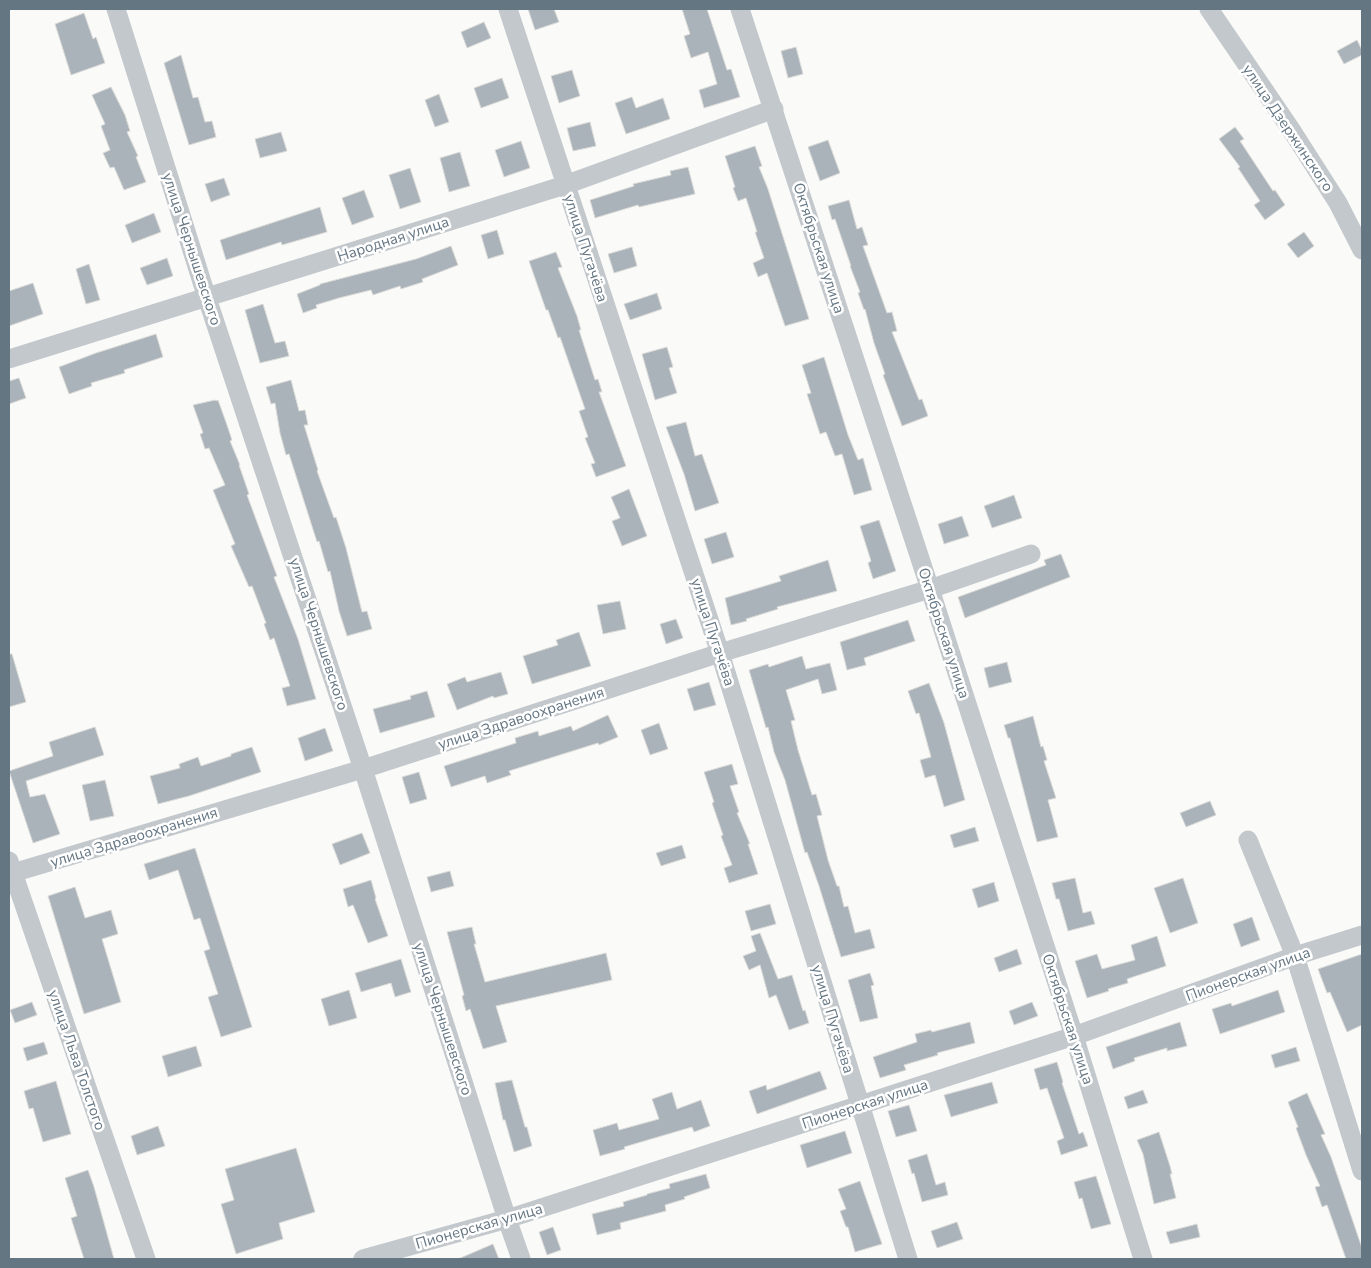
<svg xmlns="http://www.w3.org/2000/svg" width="1371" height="1268" font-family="'Nunito Sans',sans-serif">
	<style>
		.building { fill: #aab3b9; stroke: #dcdcda }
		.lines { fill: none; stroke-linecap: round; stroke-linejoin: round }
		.street { stroke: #c3c8cc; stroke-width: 19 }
		.labels { text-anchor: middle; stroke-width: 5; stroke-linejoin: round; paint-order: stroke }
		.street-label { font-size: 15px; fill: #657683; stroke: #fff }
	</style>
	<rect width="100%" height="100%" fill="#fafaf8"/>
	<g class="building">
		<path d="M528,9H554L559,22L535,30Z"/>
		<path d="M682,9H707L727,70L731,69L740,97L704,108L699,90L717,84L708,52L691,58L684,36L690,34Z"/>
		<path d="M84,13L93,39L96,37L105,63L71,75L55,24Z"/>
		<path d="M484,22L491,38L467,48L461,32Z"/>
		<path d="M1357,40L1362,50V55L1344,64L1337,51Z"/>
		<path d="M796,47L803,74L788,78L781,51Z"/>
		<path d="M181,55L193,98L198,97L205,122L212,121L216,137L189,145L164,63Z"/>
		<path d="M572,70L580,96L559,103L551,76Z"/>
		<path d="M502,78L509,98L481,108L474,88Z"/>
		<path d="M111,87L125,115L130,131L127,132L138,156L136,157L146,182L124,190L114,167L110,168L103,153L110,150L101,126L105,124L92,95Z"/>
		<path d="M439,94L449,122L435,127L425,100Z"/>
		<path d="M632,97L636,108L663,98L670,119L626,134L615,103Z"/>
		<path d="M590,122L596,146L573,151L567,128Z"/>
		<path d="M1235,127L1244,139L1240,141L1273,191L1275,190L1285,205L1265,220L1254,205L1260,201L1238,168L1240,167L1219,139Z"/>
		<path d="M281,132L287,151L260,158L255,139Z"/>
		<path d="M828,140L840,173L820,181L808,147Z"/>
		<path d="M521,141L530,168L504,177L495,150Z"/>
		<path d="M755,146L762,166L759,167L768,189L809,319L785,326L767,273L758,277L753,263L764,258L755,232H757L746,198L738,201L733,188L735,187L725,156Z"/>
		<path d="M460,152L470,186L449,192L440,158Z"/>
		<path d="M688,167L695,194L639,207L638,205L595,218L590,200L634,186L633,184L671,175L670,171Z"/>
		<path d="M410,168L421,202L400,209L389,175Z"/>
		<path d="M224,178L230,195L211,202L205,184Z"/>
		<path d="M364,190L374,217L352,225L342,198Z"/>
		<path d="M849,200L857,229L862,227L868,245L863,246L887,313L892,312L897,331L892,332L919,400L922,399L928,416L902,426L883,375L885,374L874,343L865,309L864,310L858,293L860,292L850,266H851L835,219L832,220L828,206Z"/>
		<path d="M320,207L327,232L282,245L281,242L226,260L220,240Z"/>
		<path d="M154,213L161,232L132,243L125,225Z"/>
		<path d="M497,230L504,254L488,259L481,235Z"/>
		<path d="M1304,232L1314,246L1298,258L1287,244Z"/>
		<path d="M451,246L458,265L422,279L423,282L401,289L400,286L373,295L371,290L339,298L316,305L317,308L303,313L297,294L320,285V284L416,259Z"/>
		<path d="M632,247L637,266L614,273L608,254Z"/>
		<path d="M556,252L562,267L558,268L577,316L581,330H579L595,380L598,379L602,392H599L626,466L596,477L591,464L595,463L585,438L588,437L579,411L585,409L560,337L558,338L548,310H546L529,261Z"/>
		<path d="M167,258L173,276L147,285L140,268Z"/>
		<path d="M89,264L100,300L86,304L76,269Z"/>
		<path d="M33,283L43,314L9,326V291Z"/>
		<path d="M657,293L662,309L630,320L624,304Z"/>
		<path d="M263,304L275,343L285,341L289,356L260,363L245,310Z"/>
		<path d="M156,334L163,357L124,370L125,373L91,383L92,386L69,394L59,367L96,353Z"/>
		<path d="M667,347L673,367L669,368L677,393L655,400L642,354Z"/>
		<path d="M824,357L848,435L858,460L863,458L872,490L854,495L842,454L835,456L826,432L820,434L807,394L811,393L802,365Z"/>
		<path d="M19,378L26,398L9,404V381Z"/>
		<path d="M291,380L299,411L305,410L308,425H304L318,470L317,471L334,518L336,517L346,548L362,612L367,611L372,629L347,636L339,611L330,571L328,572L319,541L317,542L289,454L286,455L280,433L275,403L271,404L266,387Z"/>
		<path d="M215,400L216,401L218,400L227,425L232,440L230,441L240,465H239L249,494L247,495L277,576L274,577L298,639L316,699L287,706L282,688L290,686L274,638L270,640L264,624L266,623L252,586L249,587L231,546L235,544L213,490L225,485L209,448L205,449L200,434L203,433L193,405Z"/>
		<path d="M686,422L695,456L702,454L719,503L695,511L684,474L666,427Z"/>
		<path d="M629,489L647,536L622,546L612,521L620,518L611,497Z"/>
		<path d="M1014,495L1022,518L992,528L984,506Z"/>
		<path d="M962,516L969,536L944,544L938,524Z"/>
		<path d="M879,520L896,571L873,579L868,563L871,561L860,526Z"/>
		<path d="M726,532L734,557L712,564L704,539Z"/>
		<path d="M1061,554L1070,577L965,618L958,597L1046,565L1044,560Z"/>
		<path d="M828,560L837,591L777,607L778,609L746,619L747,621L731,625L725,598L781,581L779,576Z"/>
		<path d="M620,601L626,629L603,634L597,605Z"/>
		<path d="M676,619L683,638L666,644L660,624Z"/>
		<path d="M908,620L915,641L864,658L866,665L847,670L840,642Z"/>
		<path d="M579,632L591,666L532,684L523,656L558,645L556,640Z"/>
		<path d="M9,654H12L26,702L9,707Z"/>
		<path d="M802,656L806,669L830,663L837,690L822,694L818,679L786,690L795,720L791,721L798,750L812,795L816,794L822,815L817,816L828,860L837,886H839L844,907L848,906L855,933L870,929L875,948L841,957L819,886L807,852L805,853L785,780L774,752L768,727L766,728L749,670L768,664L769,667Z"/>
		<path d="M1007,662L1012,682L989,688L984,668Z"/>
		<path d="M501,672L508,694L494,698L493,696L457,710L447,684L465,677L467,682Z"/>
		<path d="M709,682L716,705L694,711L687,689Z"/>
		<path d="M929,683L944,723L965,800L944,807L935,775L925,778L920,760L931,757L919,713L916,714L908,691Z"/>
		<path d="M427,691L435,717L380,733L373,709L411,699L410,696Z"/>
		<path d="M608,715L618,737L599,745L598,743L509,771L511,775L487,783L485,776L451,787L444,766L516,743L515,738L538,731L539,736L571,726L573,731Z"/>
		<path d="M1033,716L1041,747L1043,746L1047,760L1044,761L1056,798L1048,800L1058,837L1037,842L1010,738H1008L1004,725Z"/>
		<path d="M659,723L668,749L650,755L641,730Z"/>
		<path d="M95,727L104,755L26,781L30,797L45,794L60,834L33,843L9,771L53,756L49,742Z"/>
		<path d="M325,728L333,751L305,761L298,738Z"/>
		<path d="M252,747L261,772L189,796L158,804L150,776L180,768L179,764L198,757L201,766L231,756V754Z"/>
		<path d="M732,764L738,784L730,786L739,812L737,813L750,844H748L758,874L729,883L724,868L732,865L721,836L723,835L712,803L714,802L704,772Z"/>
		<path d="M419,772L427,799L410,804L402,777Z"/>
		<path d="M105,780L114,816L90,821L82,785Z"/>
		<path d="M1210,801L1216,815L1186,827L1180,813Z"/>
		<path d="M975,827L979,841L954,848L950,835Z"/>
		<path d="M362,833L370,853L340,865L332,844Z"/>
		<path d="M682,845L686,858L661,866L656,853Z"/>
		<path d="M195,848L252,1027L221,1037L208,997L218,994L204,951L210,949L200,918L194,920L178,870L149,880L144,864Z"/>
		<path d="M450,871L454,886L431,892L427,877Z"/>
		<path d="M1075,878L1083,913L1091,911L1095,924L1068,931L1059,899H1056L1052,883Z"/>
		<path d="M1183,878L1198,923L1170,933L1154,888Z"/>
		<path d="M371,880L376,898L375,899L388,936L368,943L353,905L348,907L343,889Z"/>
		<path d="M994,882L999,901L978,908L972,889Z"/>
		<path d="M75,887L85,918L111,910L118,934L102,939L121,1002L84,1014L48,896Z"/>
		<path d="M770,904L776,924L751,931L745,911Z"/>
		<path d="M1252,917L1260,940L1241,947L1233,924Z"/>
		<path d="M472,927L476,944H474L485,982L606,953L612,980L496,1006L507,1042L483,1049L470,1009L466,1011L462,996L464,995L447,932Z"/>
		<path d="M760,933L778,979L792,975L803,1011L805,1010L809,1023L789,1030L776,995L769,998L760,965L749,970L743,956L756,951L751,936Z"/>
		<path d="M1157,936L1166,966L1127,979L1128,983L1108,989L1109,991L1087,998L1075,961L1097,954L1102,969L1135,960L1131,945Z"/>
		<path d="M1017,949L1022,964L999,972L994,958Z"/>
		<path d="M1362,954V1025L1347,1032L1330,992L1327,993L1318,969Z"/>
		<path d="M401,959L411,992L395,997L391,983L361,992L355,973Z"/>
		<path d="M870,973L874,985L871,986L878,1018L860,1022L848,980Z"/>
		<path d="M349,990L357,1018L329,1026L321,999Z"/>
		<path d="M1278,990L1285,1012L1220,1034L1212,1009L1231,1003L1232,1006Z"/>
		<path d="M32,1002L37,1015L15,1023L10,1010Z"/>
		<path d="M1032,1002L1038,1016L1014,1025L1009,1011Z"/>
		<path d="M970,1022L975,1043L937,1053L938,1055L904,1065L906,1070L880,1078L873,1057L917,1042L915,1034L931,1030L932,1032Z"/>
		<path d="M1180,1022L1187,1046L1167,1051V1048L1134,1058L1135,1061L1113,1069L1106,1047Z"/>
		<path d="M44,1042L48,1054L27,1061L23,1048Z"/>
		<path d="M196,1046L202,1066L168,1077L162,1056Z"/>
		<path d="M1296,1047L1300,1061L1275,1068L1271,1055Z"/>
		<path d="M1057,1062L1063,1082L1062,1083L1079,1134L1083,1132L1088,1146L1061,1155L1057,1141L1064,1138L1047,1088L1040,1090L1034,1069Z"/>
		<path d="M820,1071L827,1089L757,1114L749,1091L766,1085L767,1090Z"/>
		<path d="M512,1080L525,1127H527L532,1146L514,1152L505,1120H503L495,1083Z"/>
		<path d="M56,1081L71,1134L43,1142L33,1108L29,1109L24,1091Z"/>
		<path d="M992,1082L998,1103L951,1117L944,1095Z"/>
		<path d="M1143,1090L1148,1103L1128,1109L1124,1097Z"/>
		<path d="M672,1092L677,1109L701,1100L710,1126L694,1132L692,1127L624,1147L625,1149L600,1156L593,1130L617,1123L619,1130L659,1119L652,1099Z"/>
		<path d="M1307,1093L1325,1134L1321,1135L1331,1157L1362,1248V1259H1346L1327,1205L1322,1207L1315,1187L1320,1186L1306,1155L1296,1128L1298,1127L1288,1102Z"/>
		<path d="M909,1105L917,1131L896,1137L888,1111Z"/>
		<path d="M158,1126L165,1146L137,1155L131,1136Z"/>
		<path d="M845,1131L852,1153L807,1168L800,1145Z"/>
		<path d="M1159,1132L1170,1166L1172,1174H1170L1176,1198L1154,1204L1143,1154L1137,1140Z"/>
		<path d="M296,1148L315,1212L279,1223L283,1239L236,1254L221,1204L234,1200L225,1169Z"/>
		<path d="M927,1154L936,1185L945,1182L948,1195L922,1202L914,1173L912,1174L908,1160Z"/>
		<path d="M88,1170L94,1187L114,1259H84L71,1218L77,1216L65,1178Z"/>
		<path d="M706,1174L710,1188L684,1197L685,1199L665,1205L666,1211L620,1223L621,1229L597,1235L592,1214L624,1206L623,1202L647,1195V1194L670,1188L669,1184Z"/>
		<path d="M1096,1176L1111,1224L1091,1229L1082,1198L1079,1199L1074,1182Z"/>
		<path d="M860,1181L882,1244L855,1252L848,1227H846L840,1211L846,1209L838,1189Z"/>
		<path d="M957,1222L963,1239L937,1248L931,1231Z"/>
		<path d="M1197,1224L1200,1237L1170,1244L1166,1232Z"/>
		<path d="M553,1227L561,1250L547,1255L539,1232Z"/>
		<path d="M493,1244L499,1259H458Z"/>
	</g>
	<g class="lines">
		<g class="street">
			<path d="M116,9L207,298L363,769L507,1219L521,1259"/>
			<path d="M508,9L720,653L908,1259"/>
			<path d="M740,9L930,589L1074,1036L1143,1259"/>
			<path d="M1209,9L1292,131L1338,203L1362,250"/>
			<path d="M9,359L565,185L774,109"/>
			<path d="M1248,840L1295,956L1362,1171"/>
			<path d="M9,861L146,1259"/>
			<path d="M9,874L363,769L720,653L930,589L1031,554"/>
			<path d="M363,1259L507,1219L1074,1036L1295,956L1362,935"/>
		</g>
	</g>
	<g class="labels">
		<g class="street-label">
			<text transform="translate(1288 128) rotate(56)" y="5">улица Дзержинского</text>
			<text transform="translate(393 239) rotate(-18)" y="5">Народная улица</text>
			<text transform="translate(586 248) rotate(72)" y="5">улица Пугачёва</text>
			<text transform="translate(819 248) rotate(72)" y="5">Октябрьская улица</text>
			<text transform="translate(192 249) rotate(72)" y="5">улица Чернышевского</text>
			<text transform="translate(713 632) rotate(72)" y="5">улица Пугачёва</text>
			<text transform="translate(944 633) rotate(72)" y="5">Октябрьская улица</text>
			<text transform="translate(319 634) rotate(72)" y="5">улица Чернышевского</text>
			<text transform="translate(521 718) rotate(-18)" y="5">улица Здравоохранения</text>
			<text transform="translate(134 837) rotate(-17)" y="5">улица Здравоохранения</text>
			<text transform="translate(1248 974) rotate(-20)" y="5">Пионерская улица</text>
			<text transform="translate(443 1019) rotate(72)" y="5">улица Чернышевского</text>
			<text transform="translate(833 1019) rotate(73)" y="5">улица Пугачёва</text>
			<text transform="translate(1068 1019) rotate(72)" y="5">Октябрьская улица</text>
			<text transform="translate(77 1060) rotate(71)" y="5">улица Льва Толстого</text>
			<text transform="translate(865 1104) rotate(-18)" y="5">Пионерская улица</text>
			<text transform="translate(479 1226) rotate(-16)" y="5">Пионерская улица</text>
		</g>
	</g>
	<rect width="1371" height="1268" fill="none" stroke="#657683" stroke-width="20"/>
</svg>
